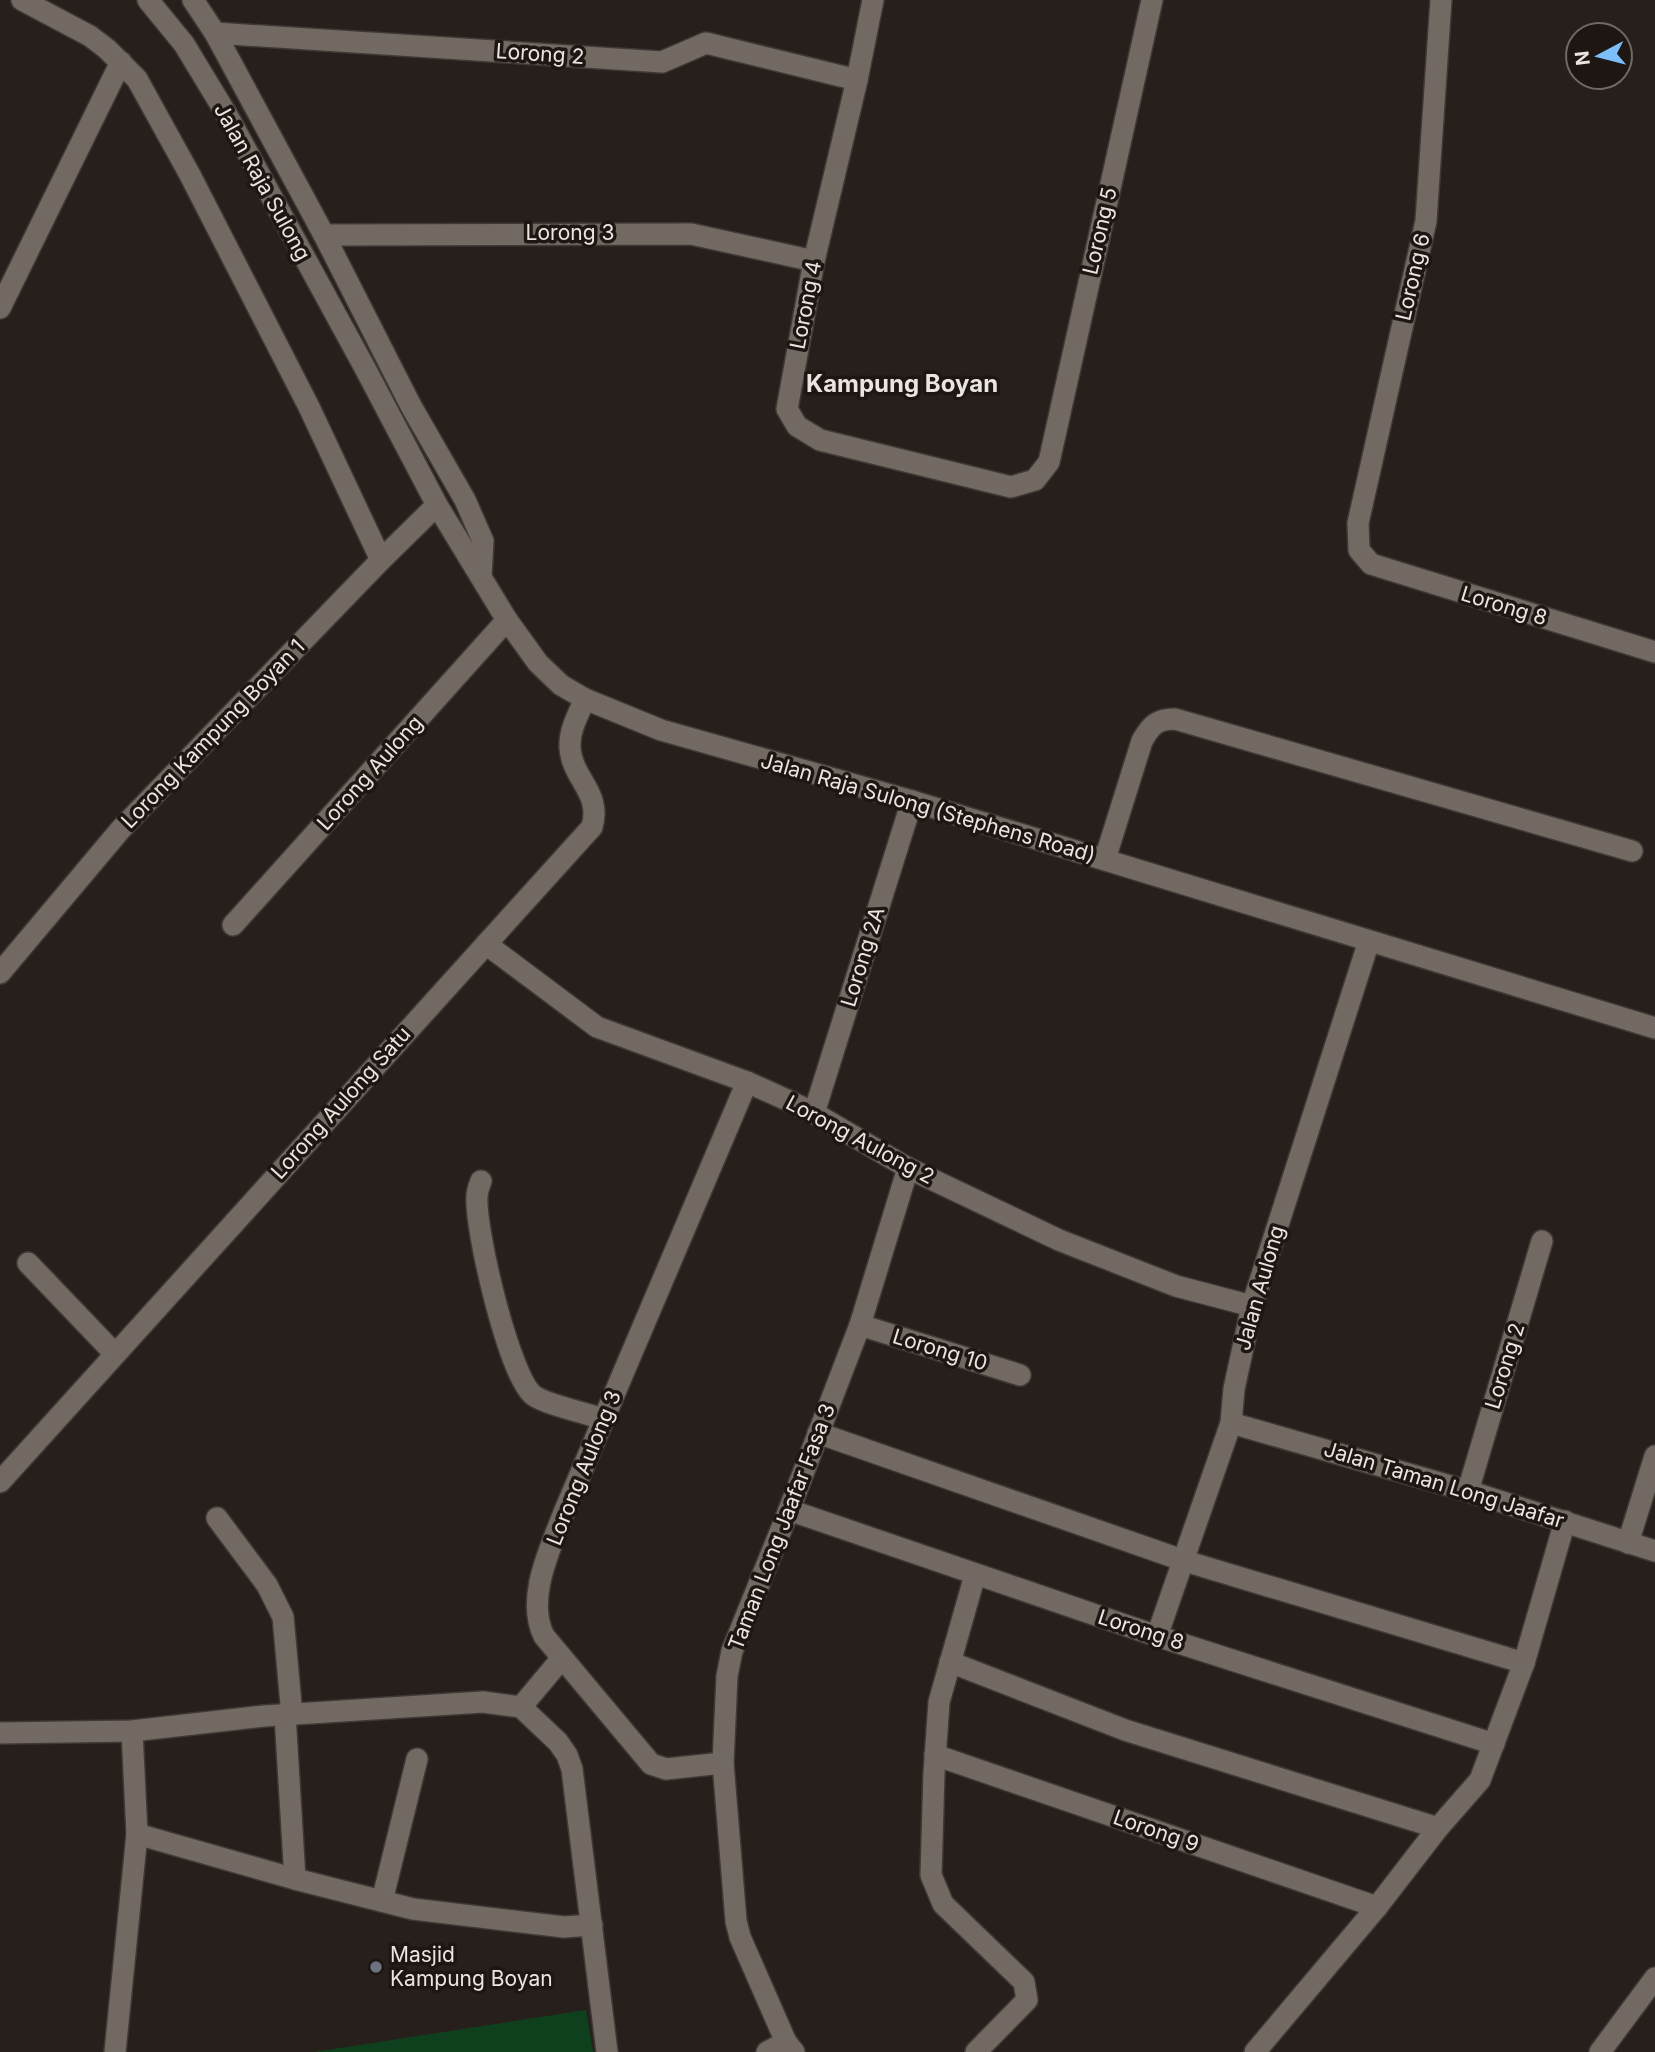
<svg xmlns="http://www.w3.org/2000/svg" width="1655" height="2052" font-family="Inter,sans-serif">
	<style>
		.green { fill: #0f401e }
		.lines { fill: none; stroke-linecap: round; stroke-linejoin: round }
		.minor-casing { stroke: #3f3936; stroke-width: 24 }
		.minor { stroke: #726963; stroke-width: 21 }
		.worship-dot { fill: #6b7280; stroke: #1d1612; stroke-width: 2.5 }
		.labels { text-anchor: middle; stroke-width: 7; stroke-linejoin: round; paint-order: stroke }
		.street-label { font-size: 21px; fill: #ebe5e2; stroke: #1d1612 }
		.poi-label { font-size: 21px; fill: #ebe5e2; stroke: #1d1612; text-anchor: start }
		.quarter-label { font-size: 24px; font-weight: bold; fill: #ebe5e2; stroke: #1d1612 }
	</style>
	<rect width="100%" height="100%" fill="#271f1b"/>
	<path class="green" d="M586,2010L593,2052H314Z"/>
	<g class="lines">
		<g class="minor-casing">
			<g id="minor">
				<path d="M22,0L90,36L107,49L137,79L190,175L309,407L381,560"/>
				<path d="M148,0L184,44L227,115L366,370L437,505L507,620L538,663L561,685L585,699L661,730L912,801L1655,1028"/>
				<path d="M193,0L215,33L324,235L411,406L465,500L483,541L481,576"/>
				<path d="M873,0L857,80L814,261L787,409L797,426L820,440L1011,487L1035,480L1049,462L1152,0"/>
				<path d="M1441,0L1426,221L1358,523L1359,550L1371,564L1655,652"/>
				<path d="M215,33L662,62L706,43L857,80"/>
				<path d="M324,235L691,234L814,261"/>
				<path d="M0,308L121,62"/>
				<path d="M1105,859L1142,741C1151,725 1157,719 1175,719L1632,851"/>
				<path d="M233,925L507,620"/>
				<path d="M486,944L597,1027L747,1082L787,1100L814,1113L908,1168L1059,1240L1176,1286L1252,1306"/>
				<path d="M0,973L121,829L381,560L437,505"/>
				<path d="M814,1113L912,801"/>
				<path d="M481,1181C479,1186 477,1192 477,1197C475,1230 509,1375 533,1395C544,1404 589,1414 604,1419"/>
				<path d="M28,1263L115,1354"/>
				<path d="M860,1325L1020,1375"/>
				<path d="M1231,1423L1468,1491L1655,1551"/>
				<path d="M818,1433L1185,1561L1524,1663"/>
				<path d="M0,1482L592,827C602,792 572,779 570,748C569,730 578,715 585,699"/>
				<path d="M1468,1491L1542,1241"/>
				<path d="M789,1510L1157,1636L1494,1744"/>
				<path d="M217,1518L267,1585L283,1617L292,1715"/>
				<path d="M1628,1543L1655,1456"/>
				<path d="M975,1575L939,1702L934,1773L931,1875L943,1904L1024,1982L1027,2000L976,2052"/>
				<path d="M1157,1636L1231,1423L1234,1389L1252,1306L1369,941"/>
				<path d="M950,1662L1125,1730L1438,1828"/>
				<path d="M521,1707L562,1658"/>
				<path d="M285,1715L295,1879"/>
				<path d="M0,1733L132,1731L264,1716L483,1702L521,1707L558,1742L567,1755L572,1769L607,2052"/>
				<path d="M935,1755L1377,1907"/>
				<path d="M723,1763L666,1769L651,1764L544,1636C525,1598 551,1547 565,1510L747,1082"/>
				<path d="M137,1834L295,1879L413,1909L564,1927L592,1925"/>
				<path d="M382,1901L417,1759"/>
				<path d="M115,2052L137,1834L132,1731"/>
				<path d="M767,2052L786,2042"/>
				<path d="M794,2052L786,2042L740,1937L736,1921L723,1763L727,1676L732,1651L789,1510L860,1325L908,1168"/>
				<path d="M1255,2052L1377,1907L1438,1828L1480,1780L1524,1663L1565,1521"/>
				<path d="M1600,2052L1655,1978"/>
			</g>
		</g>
		<use href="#minor" class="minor"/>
	</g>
	<circle class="worship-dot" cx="376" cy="1967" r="7"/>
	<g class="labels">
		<g class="street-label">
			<text transform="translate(540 54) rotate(4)" y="7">Lorong 2</text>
			<text transform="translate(262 182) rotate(61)" y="7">Jalan Raja Sulong</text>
			<text transform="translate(1100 231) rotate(-77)" y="7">Lorong 5</text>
			<text x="570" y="240">Lorong 3</text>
			<text transform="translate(1413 277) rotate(-77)" y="7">Lorong 6</text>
			<text transform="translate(806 305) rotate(-79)" y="7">Lorong 4</text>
			<text transform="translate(1504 606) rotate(17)" y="7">Lorong 8</text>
			<text transform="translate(213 734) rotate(-46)" y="7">Lorong Kampung Boyan 1</text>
			<text transform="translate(370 773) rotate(-48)" y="7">Lorong Aulong</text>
			<text transform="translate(928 808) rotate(16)" y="7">Jalan Raja Sulong (Stephens Road)</text>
			<text transform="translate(863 957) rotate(-73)" y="7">Lorong 2A</text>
			<text transform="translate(341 1103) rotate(-48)" y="7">Lorong Aulong Satu</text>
			<text transform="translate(860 1140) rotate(28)" y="7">Lorong Aulong 2</text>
			<text transform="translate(1260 1288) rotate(-74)" y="7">Jalan Aulong</text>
			<text transform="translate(940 1350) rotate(17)" y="7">Lorong 10</text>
			<text transform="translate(1505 1366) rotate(-73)" y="7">Lorong 2</text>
			<text transform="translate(584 1468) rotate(-68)" y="7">Lorong Aulong 3</text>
			<text transform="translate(1444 1485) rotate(17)" y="7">Jalan Taman Long Jaafar</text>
			<text transform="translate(782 1527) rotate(-69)" y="7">Taman Long Jaafar Fasa 3</text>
			<text transform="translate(1141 1630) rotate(18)" y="7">Lorong 8</text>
			<text transform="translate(1156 1831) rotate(19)" y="7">Lorong 9</text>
		</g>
		<g class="poi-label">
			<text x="390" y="1962">Masjid<tspan x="390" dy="24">Kampung Boyan</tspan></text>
		</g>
		<g class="quarter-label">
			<text x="902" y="392">Kampung Boyan</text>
		</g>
	</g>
	<g transform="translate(1599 56) rotate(263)"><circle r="33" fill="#1d1612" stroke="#6f6965" stroke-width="2"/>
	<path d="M0-5L12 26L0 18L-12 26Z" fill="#7bbef9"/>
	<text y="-10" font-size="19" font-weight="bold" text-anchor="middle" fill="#ebe5e2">N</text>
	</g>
</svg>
